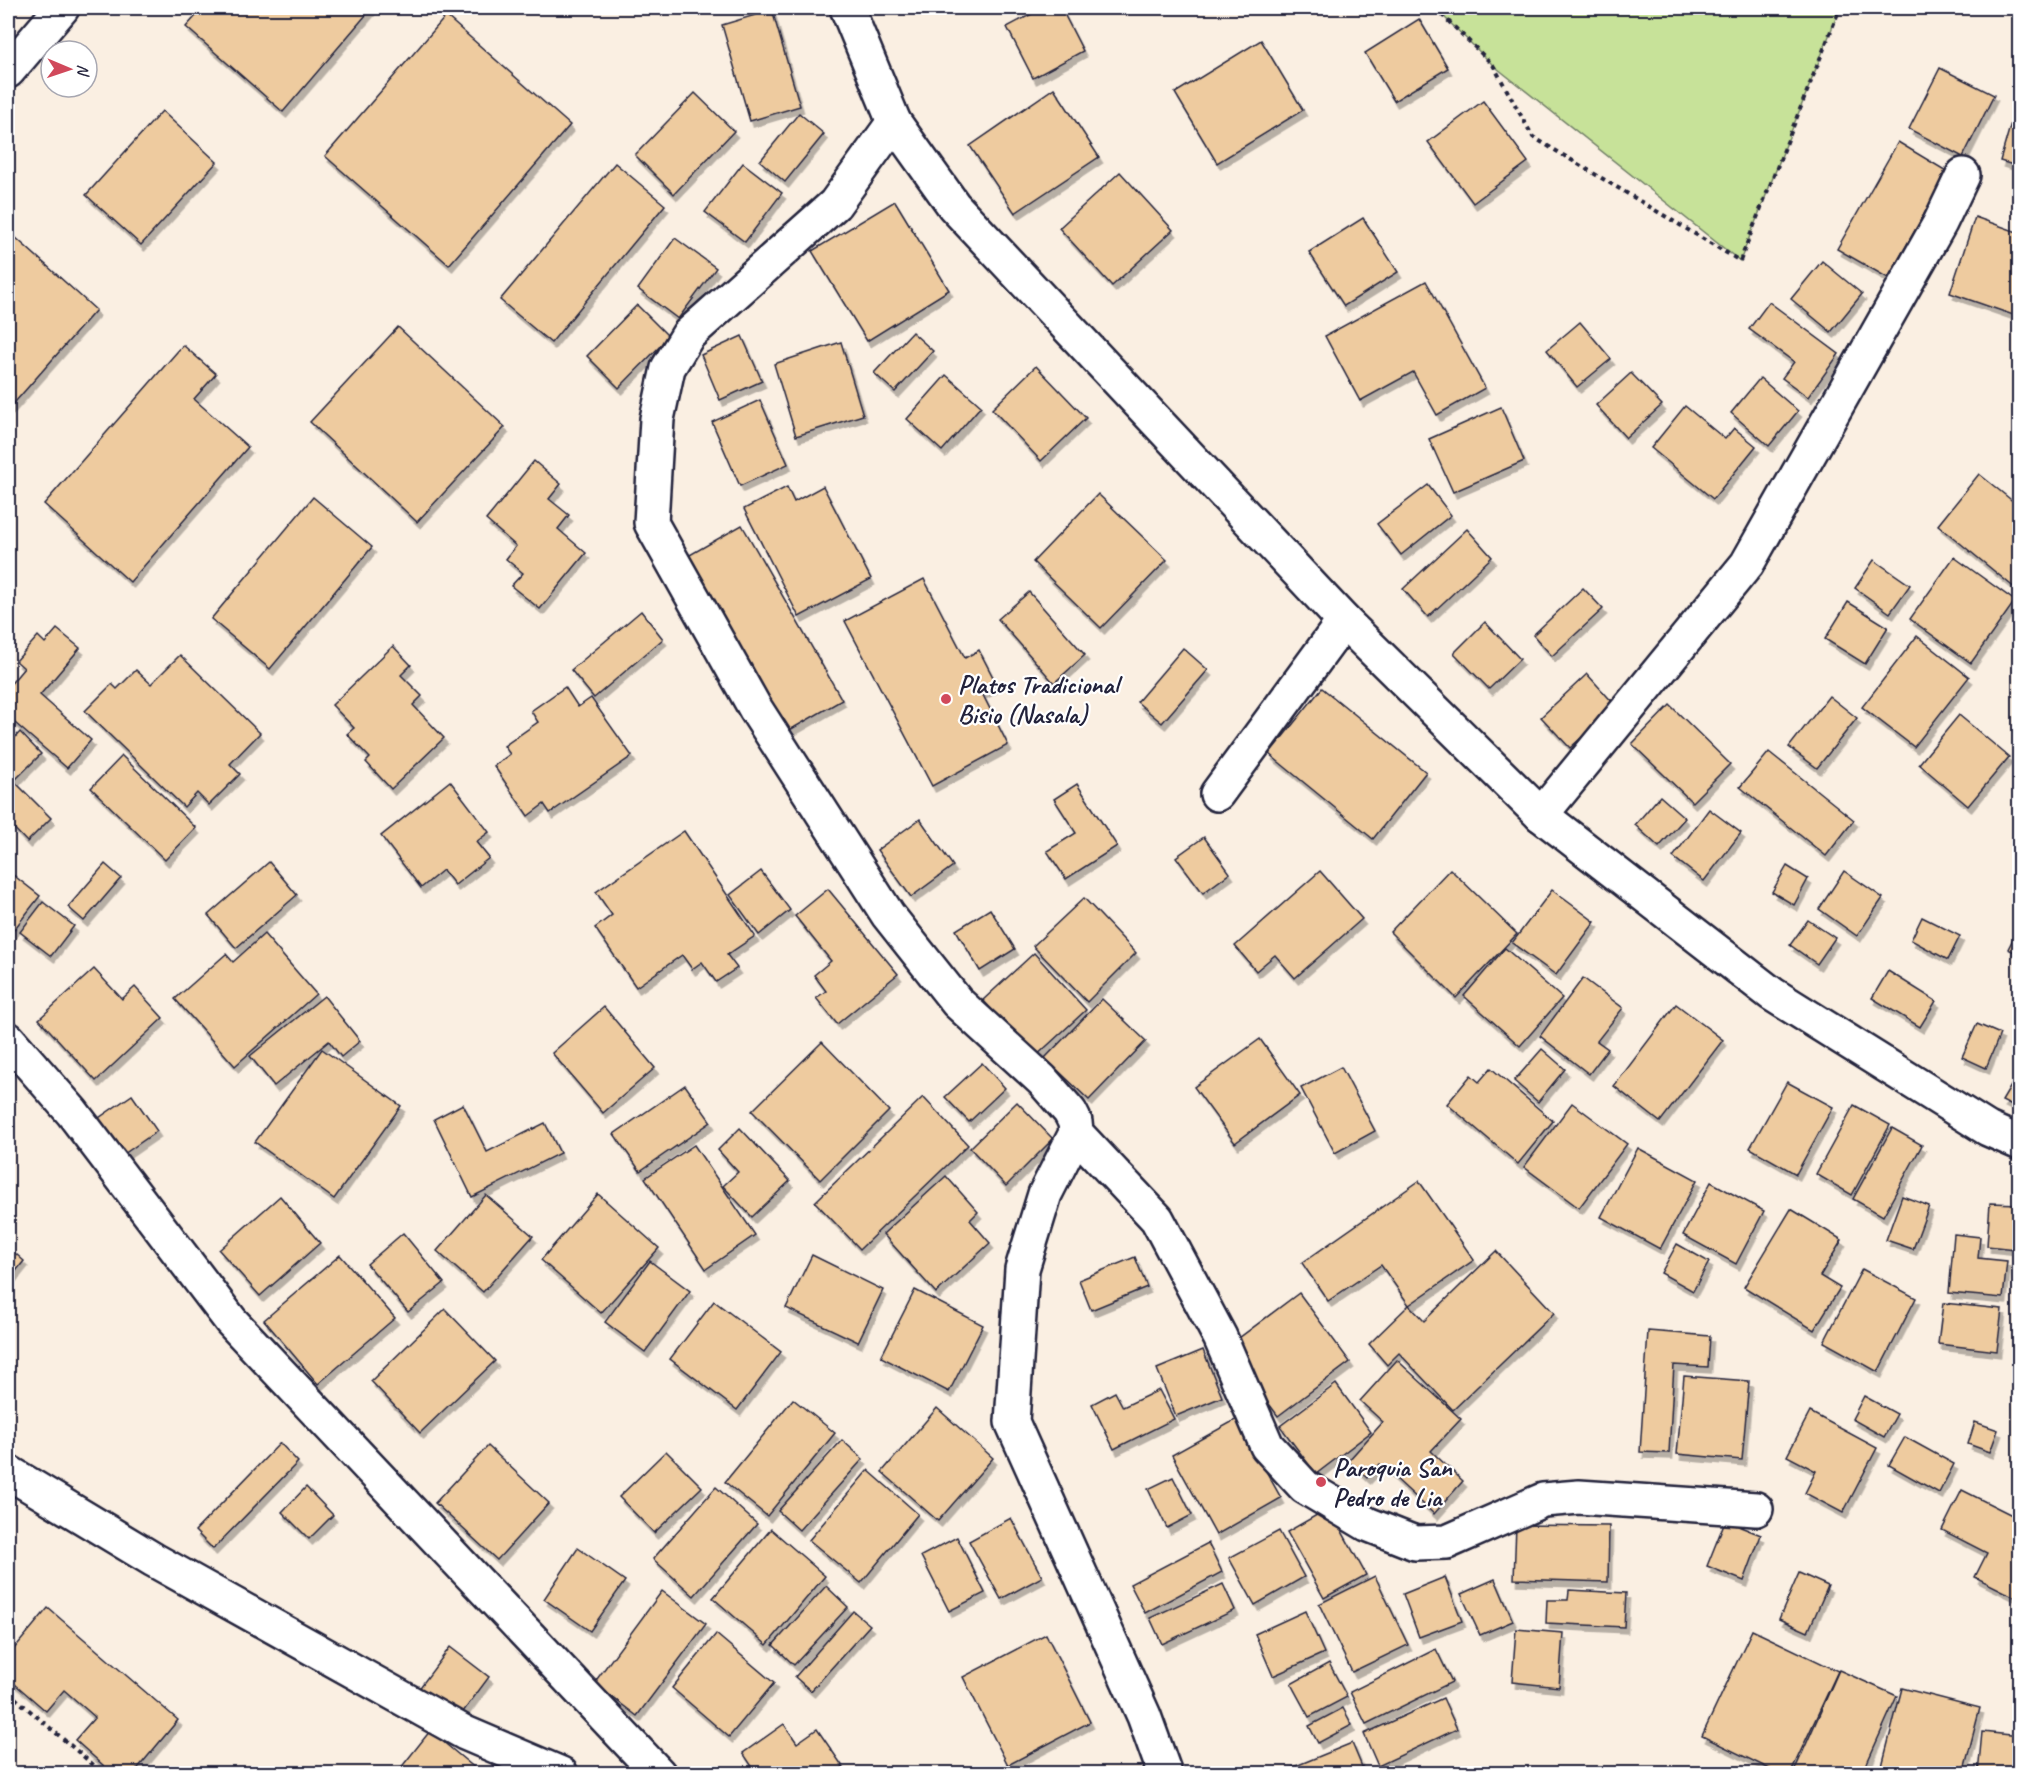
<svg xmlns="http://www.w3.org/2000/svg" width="2027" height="1781" font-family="Caveat,sans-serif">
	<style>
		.green { fill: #c7e299; stroke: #74826a; stroke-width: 1.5 }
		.building { fill: #eecb9f; stroke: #22223b; stroke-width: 1.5; filter: url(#shadow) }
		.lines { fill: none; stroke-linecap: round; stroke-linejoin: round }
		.minor-casing { stroke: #22223b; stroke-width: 38 }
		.tertiary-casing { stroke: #22223b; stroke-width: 38 }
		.path { stroke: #22223b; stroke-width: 4; stroke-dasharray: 4.5 4.5; stroke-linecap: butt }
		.minor { stroke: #fff; stroke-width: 33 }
		.tertiary { stroke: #fff; stroke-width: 33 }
		.poi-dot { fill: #d1495b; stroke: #fff; stroke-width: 2 }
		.labels { text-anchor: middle; stroke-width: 4.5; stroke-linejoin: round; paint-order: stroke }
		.poi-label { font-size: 26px; font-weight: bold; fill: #22223b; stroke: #fff; text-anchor: start }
	</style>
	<defs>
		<filter id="shadow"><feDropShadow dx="3.5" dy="6" stdDeviation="0" flood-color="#0004"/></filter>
	</defs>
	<rect width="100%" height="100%" fill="#faefe2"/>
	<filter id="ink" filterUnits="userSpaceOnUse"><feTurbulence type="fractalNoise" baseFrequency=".0167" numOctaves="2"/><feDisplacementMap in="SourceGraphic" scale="12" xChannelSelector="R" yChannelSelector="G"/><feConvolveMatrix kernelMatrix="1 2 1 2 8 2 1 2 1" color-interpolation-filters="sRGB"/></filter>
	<g filter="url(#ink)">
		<path class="green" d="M1435,8H1840L1740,261L1493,65Z"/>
		<g class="building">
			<path d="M203,8H372L283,112L186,27Z"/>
			<path d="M1043,8H1061L1083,51L1033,78L1007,27Z"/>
			<path d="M772,10L800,106L750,121L722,25Z"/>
			<path d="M446,16L570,125L449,265L325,156Z"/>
			<path d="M1419,19L1448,68L1394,101L1365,53Z"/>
			<path d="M1261,40L1303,110L1217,163L1175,93Z"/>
			<path d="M1940,68L1994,95L1963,157L1909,129Z"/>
			<path d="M1054,88L1099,157L1015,213L970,146Z"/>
			<path d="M2020,92V167L2000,161Z"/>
			<path d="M695,93L734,131L674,194L635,155Z"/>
			<path d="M1483,101L1528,162L1473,203L1428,142Z"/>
			<path d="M162,111L217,162L141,245L86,195Z"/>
			<path d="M799,113L824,134L785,182L760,161Z"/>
			<path d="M1898,142L1948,172L1888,278L1837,249Z"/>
			<path d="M615,163L665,205L551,343L500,300Z"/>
			<path d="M743,163L782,193L745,242L705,212Z"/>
			<path d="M1120,172L1173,230L1112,286L1059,228Z"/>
			<path d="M895,201L949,290L867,341L812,251Z"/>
			<path d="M1975,217L2020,233L2019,317L1950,293Z"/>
			<path d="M1363,218L1398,272L1344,306L1309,252Z"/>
			<path d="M15,237L96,310L8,410V245Z"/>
			<path d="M675,238L716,268L678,319L638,289Z"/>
			<path d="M1822,261L1862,294L1831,332L1791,299Z"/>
			<path d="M1426,281L1485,388L1437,415L1413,372L1360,401L1325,336Z"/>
			<path d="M1769,302L1839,354L1808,397L1782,378L1794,362L1749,329Z"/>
			<path d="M637,305L669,337L619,388L587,356Z"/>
			<path d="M1580,322L1611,359L1577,387L1547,350Z"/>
			<path d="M398,327L505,427L417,522L310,422Z"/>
			<path d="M912,332L933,351L895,392L874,373Z"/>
			<path d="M742,336L762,381L720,400L701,355Z"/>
			<path d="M841,342L863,415L796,436L774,364Z"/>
			<path d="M183,345L216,374L194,399L248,447L130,582L44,504Z"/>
			<path d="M2020,360V404L2013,403Z"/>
			<path d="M1036,366L1086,418L1041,461L992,409Z"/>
			<path d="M1631,373L1662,405L1626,438L1596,405Z"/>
			<path d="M946,375L981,406L942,451L907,419Z"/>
			<path d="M1760,378L1798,411L1769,446L1731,413Z"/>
			<path d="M760,400L788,464L740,486L712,422Z"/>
			<path d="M1685,406L1725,439L1734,428L1756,446L1713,499L1651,448Z"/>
			<path d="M1501,407L1524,461L1453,492L1429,439Z"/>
			<path d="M534,461L561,484L549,499L569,515L558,529L586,553L540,609L511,586L523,573L506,559L516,546L486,520Z"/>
			<path d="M1979,474L2020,507V585L2016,589L1938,525Z"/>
			<path d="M1428,485L1451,515L1401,555L1377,524Z"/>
			<path d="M823,486L871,579L799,617L744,509L787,487L794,502Z"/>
			<path d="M1098,494L1167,560L1101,628L1033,562Z"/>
			<path d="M313,497L372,547L270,669L211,619Z"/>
			<path d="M742,525L842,700L788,731L688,556Z"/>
			<path d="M1467,529L1492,557L1428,617L1403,589Z"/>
			<path d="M1954,557L2015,601L1971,663L1910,619Z"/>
			<path d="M1874,560L1910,585L1890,613L1855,588Z"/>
			<path d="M924,579L965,658L979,650L997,685L982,693L1008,745L932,786L845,621Z"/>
			<path d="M1583,588L1603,609L1552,656L1533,635Z"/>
			<path d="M1029,592L1085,655L1054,683L998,619Z"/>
			<path d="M1848,602L1888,627L1865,664L1825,639Z"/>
			<path d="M641,611L663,639L594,698L571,670Z"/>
			<path d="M1485,622L1520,659L1489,689L1454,653Z"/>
			<path d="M57,629L80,648L40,695L91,740L67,768L8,717V687L24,668L16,661L38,636L45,643Z"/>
			<path d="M1917,636L1969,677L1914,747L1862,707Z"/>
			<path d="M393,646L411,665L401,675L422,696L413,705L444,738L391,789L366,762L370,758L347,734L354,728L332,705Z"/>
			<path d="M1183,648L1208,670L1162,723L1137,702Z"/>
			<path d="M180,655L260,733L230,764L240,774L209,805L197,793L184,807L85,711L112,684L117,689L136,670L151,684Z"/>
			<path d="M1587,674L1616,706L1570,748L1541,717Z"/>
			<path d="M565,687L578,707L591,698L632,756L550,813L544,804L528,816L494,766L510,754L504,746L538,722L531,711Z"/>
			<path d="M1322,688L1426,772L1373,839L1269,754Z"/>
			<path d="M1829,696L1857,718L1817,768L1789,747Z"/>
			<path d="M1670,705L1730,764L1692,802L1632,744Z"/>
			<path d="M1959,715L2009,757L1968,806L1919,764Z"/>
			<path d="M20,732L41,754L14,781L51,818L27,842L8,822V745Z"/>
			<path d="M1769,752L1854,820L1826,856L1740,787Z"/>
			<path d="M122,756L196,828L165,860L91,788Z"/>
			<path d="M450,781L489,832L476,842L489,858L455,885L443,870L421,888L381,836Z"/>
			<path d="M1077,784L1117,846L1066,879L1047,851L1076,833L1054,799Z"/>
			<path d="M1660,796L1685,818L1659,847L1635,825Z"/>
			<path d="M1709,809L1741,833L1704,881L1673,857Z"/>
			<path d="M920,819L953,866L911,897L877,850Z"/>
			<path d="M684,831L755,936L727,955L737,968L716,982L702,962L692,969L682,955L636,987L595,928L612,915L596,892Z"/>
			<path d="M1204,837L1230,873L1203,893L1176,857Z"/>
			<path d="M269,862L297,895L236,948L208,915Z"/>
			<path d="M105,864L121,878L84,921L68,907Z"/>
			<path d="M1787,866L1808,879L1794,905L1772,892Z"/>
			<path d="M1450,869L1517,934L1456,998L1390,932Z"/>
			<path d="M8,871L40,896L9,936L8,935Z"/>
			<path d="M761,871L790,910L759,935L730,895Z"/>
			<path d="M1320,871L1362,919L1295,978L1275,955L1256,971L1235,946Z"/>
			<path d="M1844,871L1883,898L1857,936L1819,909Z"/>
			<path d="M828,889L898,974L837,1024L816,998L826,991L814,975L831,961L795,916Z"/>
			<path d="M1552,890L1595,922L1556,975L1512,943Z"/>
			<path d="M1084,898L1136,953L1087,1002L1033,946Z"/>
			<path d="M43,902L74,926L51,956L20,932Z"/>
			<path d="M990,909L1015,949L980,971L956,930Z"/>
			<path d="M1922,917L1960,936L1948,960L1911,940Z"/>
			<path d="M1808,920L1835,938L1817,964L1790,945Z"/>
			<path d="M2020,925V955L2008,949Z"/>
			<path d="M264,934L316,994L235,1066L175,999L226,954L233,962Z"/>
			<path d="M1505,948L1562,998L1520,1046L1464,996Z"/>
			<path d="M1034,953L1086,1010L1035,1057L983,1000Z"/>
			<path d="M94,969L122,999L135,987L163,1018L96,1081L39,1019Z"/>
			<path d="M1888,971L1936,1001L1920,1027L1872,998Z"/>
			<path d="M1583,978L1623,1008L1597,1041L1608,1049L1589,1074L1540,1036Z"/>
			<path d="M324,996L360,1041L341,1057L329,1041L274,1086L250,1056Z"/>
			<path d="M1102,999L1146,1041L1089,1100L1045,1058Z"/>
			<path d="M1676,1004L1723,1040L1660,1122L1614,1086Z"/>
			<path d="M604,1007L655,1068L603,1113L552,1053Z"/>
			<path d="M1977,1024L2000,1034L1986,1068L1962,1057Z"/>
			<path d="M1260,1039L1300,1095L1235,1143L1194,1087Z"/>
			<path d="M822,1042L889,1111L820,1180L752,1111Z"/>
			<path d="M322,1049L401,1106L334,1199L255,1142Z"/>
			<path d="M1542,1049L1565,1069L1538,1102L1514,1081Z"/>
			<path d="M982,1063L1005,1088L969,1122L945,1097Z"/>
			<path d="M1341,1067L1375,1131L1335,1153L1301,1088Z"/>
			<path d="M1491,1068L1553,1121L1518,1164L1447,1104L1471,1075L1479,1082Z"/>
			<path d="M2018,1074L2020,1075V1110L2002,1101Z"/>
			<path d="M1787,1082L1833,1107L1796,1174L1750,1148Z"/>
			<path d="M685,1085L711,1122L640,1171L614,1134Z"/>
			<path d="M132,1095L157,1131L121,1156L96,1120Z"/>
			<path d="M923,1097L968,1145L860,1249L815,1202Z"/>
			<path d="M1017,1102L1053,1139L1006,1186L970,1148Z"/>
			<path d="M1572,1103L1627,1144L1579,1208L1524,1167Z"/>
			<path d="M463,1104L487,1152L545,1123L560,1153L472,1197L434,1119Z"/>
			<path d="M1854,1105L1890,1125L1852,1195L1816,1174Z"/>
			<path d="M740,1128L790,1181L752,1217L723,1186L738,1172L718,1150Z"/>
			<path d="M1892,1128L1922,1145L1883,1216L1853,1199Z"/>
			<path d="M694,1145L755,1235L706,1269L645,1178Z"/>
			<path d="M1638,1148L1697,1180L1660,1249L1601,1217Z"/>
			<path d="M946,1176L978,1212L970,1220L990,1243L936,1293L883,1234Z"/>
			<path d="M1419,1181L1474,1260L1409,1305L1381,1265L1328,1301L1302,1263Z"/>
			<path d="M1711,1182L1764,1211L1736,1264L1683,1235Z"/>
			<path d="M598,1194L659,1248L601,1313L541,1260Z"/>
			<path d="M486,1195L533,1236L483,1292L437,1251Z"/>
			<path d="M280,1196L320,1243L260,1296L219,1250Z"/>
			<path d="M1902,1196L1929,1206L1913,1249L1886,1240Z"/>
			<path d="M1990,1203L2019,1204L2015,1249L1987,1246Z"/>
			<path d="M1791,1209L1842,1240L1820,1276L1840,1288L1814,1330L1744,1287Z"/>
			<path d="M403,1233L444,1283L408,1312L367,1264Z"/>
			<path d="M1954,1234L1980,1237L1978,1258L2007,1261L2003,1298L1949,1293Z"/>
			<path d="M1677,1244L1709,1262L1693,1291L1661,1273Z"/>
			<path d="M8,1247L24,1261L8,1281Z"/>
			<path d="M1496,1251L1554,1313L1453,1410L1399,1353L1387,1365L1369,1344L1409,1305L1424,1321Z"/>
			<path d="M340,1255L395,1318L318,1384L264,1320Z"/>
			<path d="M812,1255L883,1290L858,1342L786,1308Z"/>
			<path d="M1135,1257L1147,1287L1091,1310L1079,1280Z"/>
			<path d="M650,1261L690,1291L645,1352L605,1322Z"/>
			<path d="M1862,1269L1916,1298L1878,1372L1824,1342Z"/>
			<path d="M915,1290L983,1325L949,1392L881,1357Z"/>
			<path d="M1299,1293L1350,1362L1278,1416L1227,1347Z"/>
			<path d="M714,1301L781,1352L737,1410L670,1359Z"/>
			<path d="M1943,1303L2002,1309L1997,1351L1938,1344Z"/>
			<path d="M445,1309L495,1361L420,1433L371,1381Z"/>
			<path d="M1648,1331L1710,1336L1708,1367L1674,1365L1669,1453L1640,1452Z"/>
			<path d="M1203,1350L1222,1397L1176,1416L1157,1369Z"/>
			<path d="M1397,1360L1461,1419L1431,1451L1463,1481L1434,1514L1380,1464L1367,1478L1348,1461L1383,1422L1360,1401Z"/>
			<path d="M1684,1376L1749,1381L1742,1460L1677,1454Z"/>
			<path d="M1336,1384L1371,1432L1316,1474L1280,1426Z"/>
			<path d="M1159,1390L1174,1419L1114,1449L1092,1404L1115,1392L1123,1407Z"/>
			<path d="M1864,1396L1897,1414L1884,1437L1852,1419Z"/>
			<path d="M793,1399L835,1433L767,1516L725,1482Z"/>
			<path d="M937,1408L993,1458L938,1521L882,1472Z"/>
			<path d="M1810,1412L1877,1448L1843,1513L1805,1493L1816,1471L1787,1456Z"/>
			<path d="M1237,1419L1281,1498L1216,1535L1172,1455Z"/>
			<path d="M1975,1422L1998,1430L1990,1452L1968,1444Z"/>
			<path d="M1905,1437L1954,1464L1939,1493L1889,1465Z"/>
			<path d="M842,1440L863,1459L799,1530L778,1511Z"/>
			<path d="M280,1443L298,1462L213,1549L195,1531Z"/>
			<path d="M488,1446L549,1503L497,1560L435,1503Z"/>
			<path d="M666,1451L702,1487L654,1533L619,1497Z"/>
			<path d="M868,1470L918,1514L861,1583L809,1540Z"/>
			<path d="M1173,1477L1192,1515L1167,1528L1148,1489Z"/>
			<path d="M306,1487L333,1515L309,1539L282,1512Z"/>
			<path d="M716,1487L757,1524L694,1596L653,1559Z"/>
			<path d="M1962,1490L2020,1519V1588L2015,1597L1975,1577L1987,1553L1942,1530Z"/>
			<path d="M1329,1508L1366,1575L1324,1598L1287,1532Z"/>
			<path d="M1011,1518L1042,1577L1001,1599L969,1541Z"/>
			<path d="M1725,1521L1761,1535L1744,1581L1707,1566Z"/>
			<path d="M1516,1525L1609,1526L1608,1582L1514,1579Z"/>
			<path d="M771,1529L825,1576L767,1645L713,1598Z"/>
			<path d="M1279,1531L1304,1577L1255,1605L1229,1558Z"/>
			<path d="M957,1537L985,1593L949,1611L921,1556Z"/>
			<path d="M1208,1543L1222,1572L1145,1613L1130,1584Z"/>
			<path d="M578,1548L625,1581L590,1631L544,1599Z"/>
			<path d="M1799,1573L1828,1586L1808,1632L1779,1619Z"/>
			<path d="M1375,1576L1408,1645L1352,1672L1319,1604Z"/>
			<path d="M1445,1577L1462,1621L1419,1637L1403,1594Z"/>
			<path d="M1495,1579L1513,1621L1480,1635L1461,1594Z"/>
			<path d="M1223,1584L1235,1610L1162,1644L1150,1618Z"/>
			<path d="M826,1586L848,1607L794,1665L773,1645Z"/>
			<path d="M1569,1590L1626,1593L1624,1627L1546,1623L1547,1600H1568Z"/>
			<path d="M662,1591L706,1624L637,1716L594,1683Z"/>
			<path d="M48,1608L178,1720L133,1774H113L75,1740L95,1717L64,1690L46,1711L8,1678V1656Z"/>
			<path d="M853,1611L870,1625L811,1691L795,1677Z"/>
			<path d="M1305,1611L1324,1653L1273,1676L1255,1634Z"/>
			<path d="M1516,1629L1563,1633L1559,1687L1512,1682Z"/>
			<path d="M1752,1630L1838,1671L1790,1774H1780L1702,1736Z"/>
			<path d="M716,1634L774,1683L729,1737L672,1688Z"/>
			<path d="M1046,1634L1090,1722L1008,1765L963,1677Z"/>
			<path d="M450,1647L489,1677L457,1720L418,1690Z"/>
			<path d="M1436,1649L1452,1682L1366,1724L1350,1692Z"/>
			<path d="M1329,1663L1347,1697L1309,1717L1291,1684Z"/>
			<path d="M1839,1670L1897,1696L1862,1774H1793Z"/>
			<path d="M1902,1688L1980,1708L1963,1774H1880Z"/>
			<path d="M1443,1698L1457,1729L1378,1766L1364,1734Z"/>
			<path d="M1343,1708L1352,1725L1318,1743L1309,1726Z"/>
			<path d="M784,1724L797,1743L817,1729L848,1774H757L743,1753Z"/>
			<path d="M430,1731L482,1774H396Z"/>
			<path d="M1982,1732L2020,1736L2019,1774H1978Z"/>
			<path d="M1352,1743L1365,1774H1287L1286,1770Z"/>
			<path d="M1621,1769L1653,1774H1620Z"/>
		</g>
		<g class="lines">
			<g class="minor-casing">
				<g id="minor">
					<path d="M847,8L894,122L954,206L1344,621L1541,815L1772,994L1988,1129L2020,1143"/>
					<path d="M894,122L835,204L688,335L668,368L657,419L651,523L755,708L888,915L957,1002L1042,1080L1070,1112L1075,1122L1076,1133L1045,1194L1022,1269L1012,1422L1144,1716L1165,1774"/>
					<path d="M1217,794L1344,621"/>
					<path d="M1541,815L1747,564L1940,223L1963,175"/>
					<path d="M8,1039L72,1112L231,1321L659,1774"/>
					<path d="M1076,1133L1157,1219L1220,1337L1267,1446L1305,1487L1367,1524L1415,1543L1447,1542L1543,1500L1579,1497L1756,1509"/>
					<path d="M8,1472L154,1560L465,1733L561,1774"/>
				</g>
			</g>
			<g class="tertiary-casing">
				<path id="tertiary" d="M8,71L62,8"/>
			</g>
			<g class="path">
				<path d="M1435,8L1493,65L1533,137L1740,261L1840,8"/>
				<path d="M8,1692L104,1774"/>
			</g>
			<use href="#minor" class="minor"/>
			<use href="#tertiary" class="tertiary"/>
		</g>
	</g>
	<g class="poi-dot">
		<circle cx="946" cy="699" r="6"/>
		<circle cx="1321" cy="1482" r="6"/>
	</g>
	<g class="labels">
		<g class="poi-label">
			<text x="958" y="693">Platos Tradicional<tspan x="958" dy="30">Bisio (Nasala)</tspan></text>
			<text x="1333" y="1476">Paroquia San<tspan x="1333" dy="30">Pedro de Lia</tspan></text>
		</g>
	</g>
	<rect width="2027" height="1781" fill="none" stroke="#fff" stroke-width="30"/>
	<rect x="15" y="15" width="1997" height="1751" fill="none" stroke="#22223b" stroke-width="2" filter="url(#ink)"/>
	<g transform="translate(69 69) rotate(92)"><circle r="28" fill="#ffffff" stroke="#a7a7b1" stroke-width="1.5"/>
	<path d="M0-4.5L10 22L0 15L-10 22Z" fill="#d1495b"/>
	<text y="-9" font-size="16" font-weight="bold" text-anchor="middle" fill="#22223b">N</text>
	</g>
</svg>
